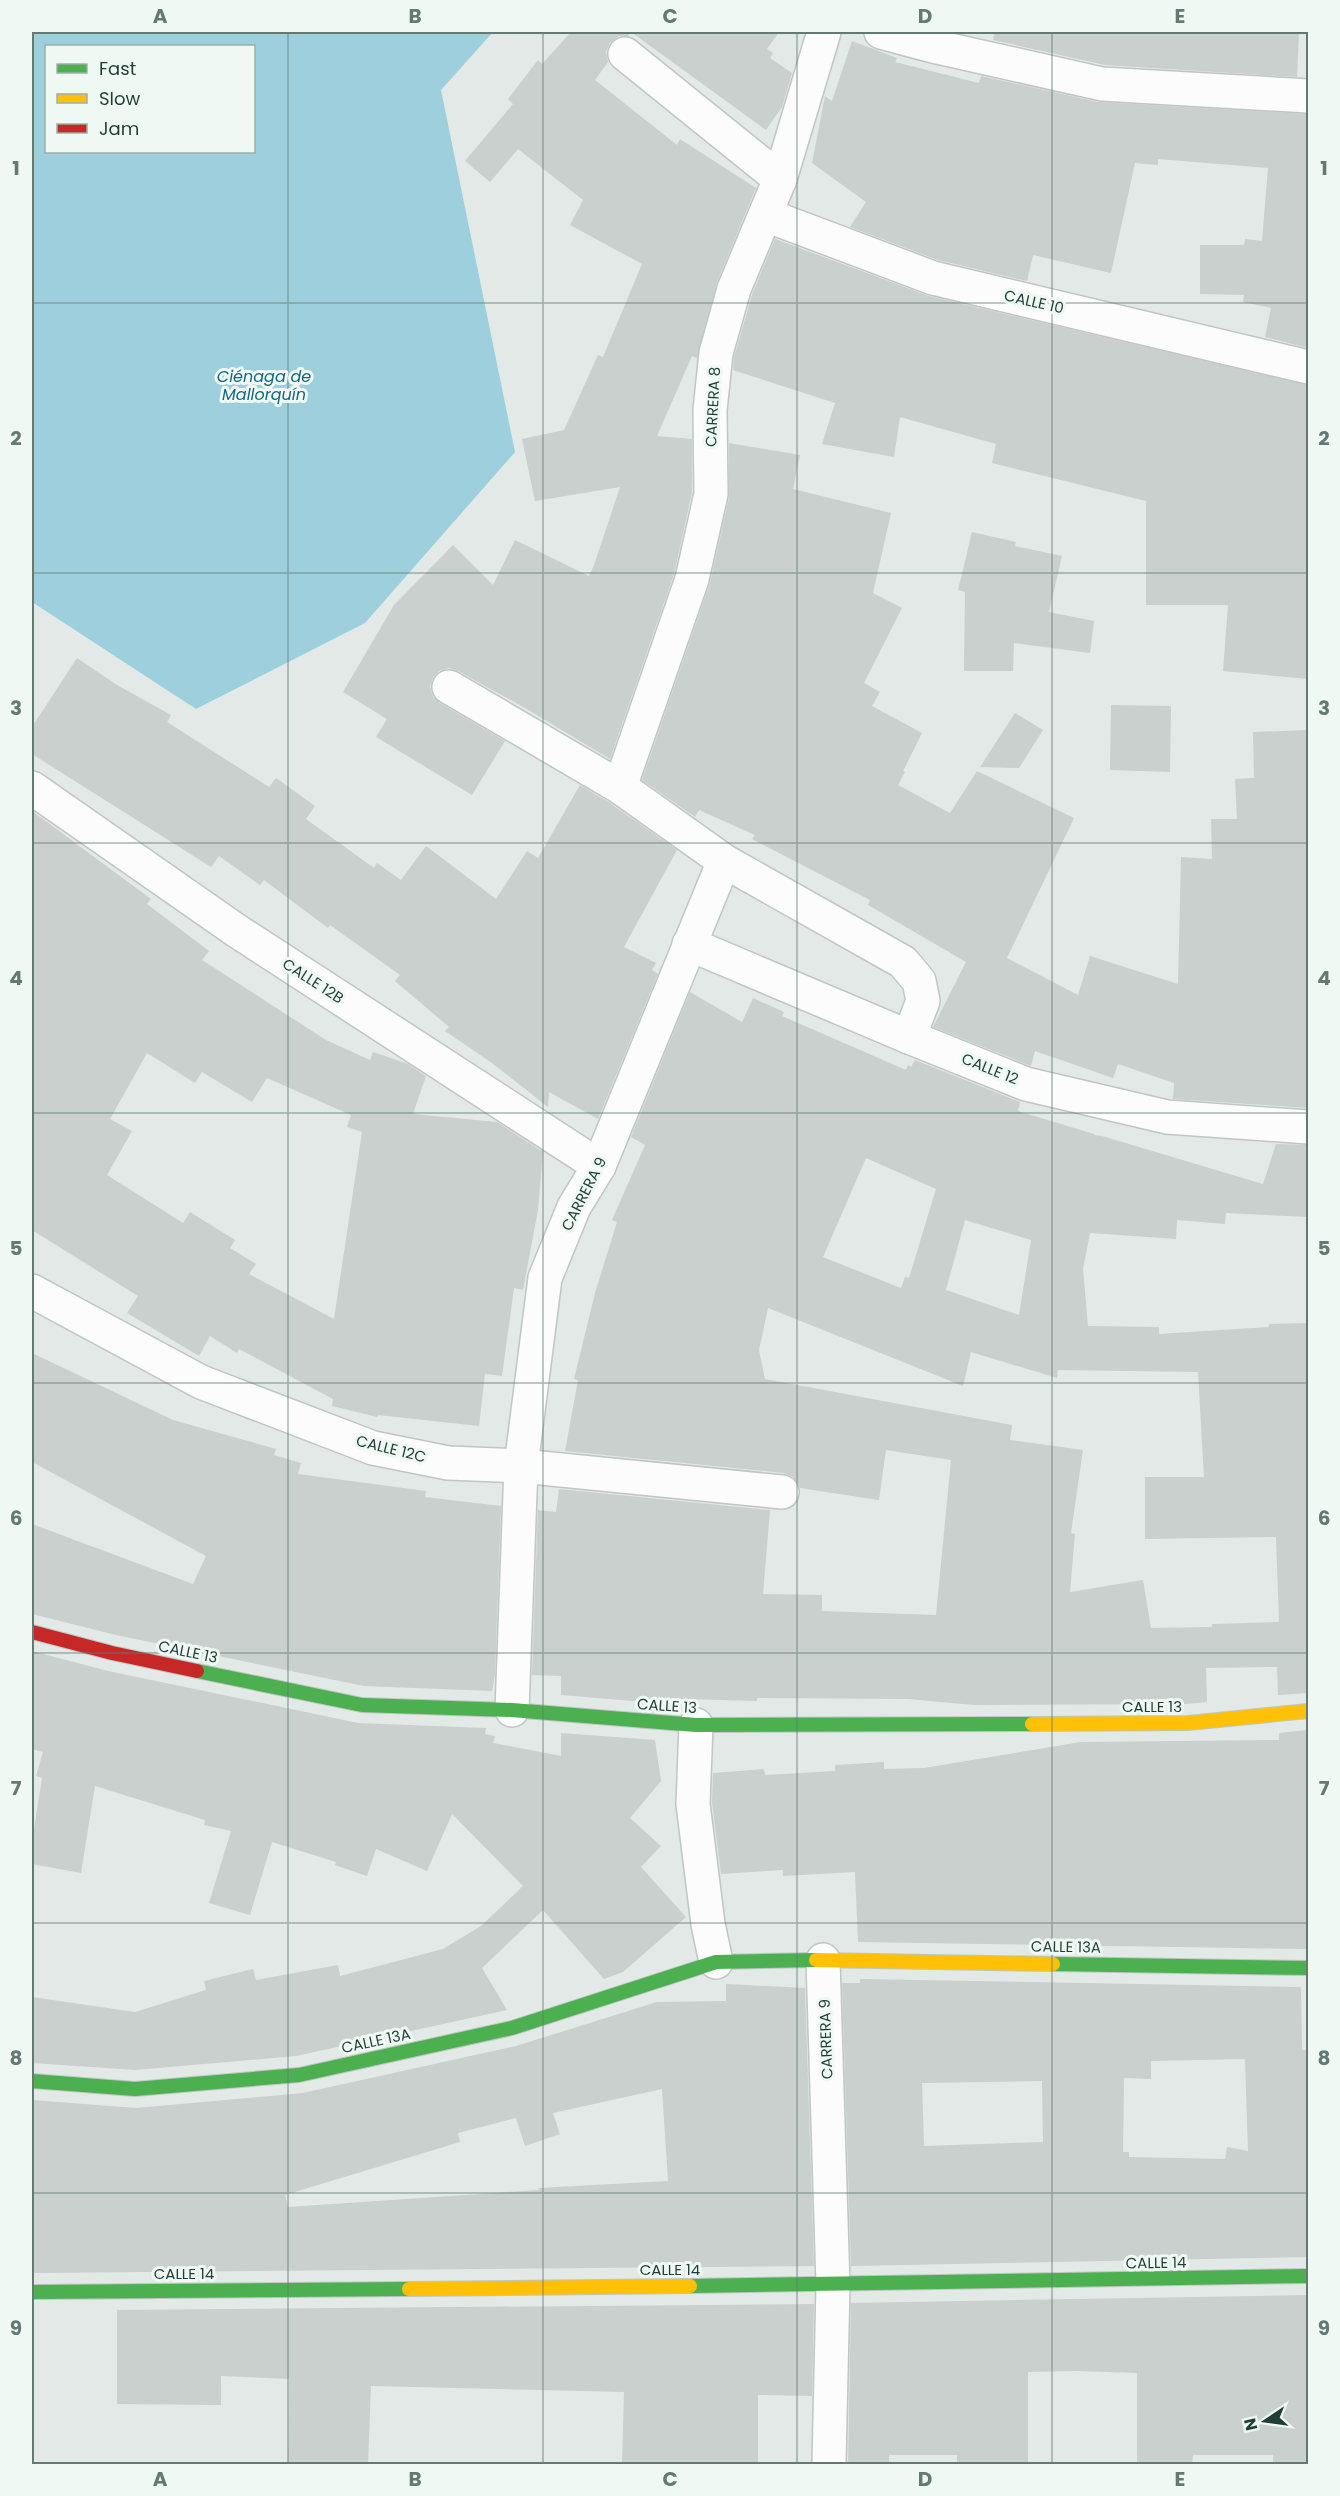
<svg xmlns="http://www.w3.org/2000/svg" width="1340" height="2496" font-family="Poppins,sans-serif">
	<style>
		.water { fill: #9dd0dc; fill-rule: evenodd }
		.building { fill: #c9d0cd; fill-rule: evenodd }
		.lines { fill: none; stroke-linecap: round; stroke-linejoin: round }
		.street-casing { stroke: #bfc6c3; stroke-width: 36 }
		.fast-casing { stroke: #bdc7c3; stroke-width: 16 }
		.slow-casing { stroke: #bdc7c3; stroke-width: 16 }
		.jam-casing { stroke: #bdc7c3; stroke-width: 16 }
		.street { stroke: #fbfcfb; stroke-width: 33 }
		.fast { stroke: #4caf50; stroke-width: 14 }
		.slow { stroke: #ffc107; stroke-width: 14 }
		.jam { stroke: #c62828; stroke-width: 14 }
		.grid { fill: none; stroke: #637a74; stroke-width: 1.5; stroke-opacity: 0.55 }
		.labels { text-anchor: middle; stroke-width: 6; stroke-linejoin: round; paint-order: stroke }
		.street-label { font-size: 15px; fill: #1e3e37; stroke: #f0f8f4 }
		.water-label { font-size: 16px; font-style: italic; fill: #116881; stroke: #f0f8f4 }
		.neatline { fill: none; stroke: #637a74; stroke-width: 2 }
		.grid-label { font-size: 20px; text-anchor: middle; font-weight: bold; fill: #637a74 }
	</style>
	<rect width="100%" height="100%" fill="#e2e9e6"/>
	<path class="water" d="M32,32H493L441,90L515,452L365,623L196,709L32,602ZM46,46H254V152H46Z"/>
	<g class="building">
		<path d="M571,32H779L767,49L773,53L770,58L792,73L782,107L766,130L631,32L628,36H619L610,43L606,52L608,62L595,80L677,145L680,139L756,188L717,282L697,358L692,356L657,436L692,439V492L674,574L610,759L525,708L458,671L449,668L439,671L433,678L430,687L433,697L440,703L505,741L472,795L376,737L387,719L343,692L394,605L453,545L493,585L515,540L589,576L594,565L620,487L535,501L522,439L564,430L598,355L603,357L642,264L570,225L583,200L518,149L490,182L465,161L513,104L508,99L538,60L542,64Z"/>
		<path d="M995,32L1299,33L1297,77L1105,65L993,40Z"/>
		<path d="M852,41L897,58L895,62L979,83L981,76L1098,102L1308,114V348L1265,337L1271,308L1243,302L1244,295L1200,294V245H1244L1245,239L1262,241L1268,168L1158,159V165L1135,163L1111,273L1033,255L1027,281L938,260L850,227L866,202L812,163L825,96L832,101Z"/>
		<path d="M775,239L929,296L1308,385V679L1223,671L1228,605H1146V501L992,463L996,444L900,417L894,457L822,444L835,403L733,370L734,357L752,295Z"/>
		<path d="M729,443L800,455L793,489L891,513L873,593L902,608L864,683L880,692L872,706L922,733L903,771L905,772L898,785L950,813L977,771L1074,818L1007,958L1078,995L1090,956L1178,984L1181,857L1212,859L1211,819H1237L1235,779L1254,778L1253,732L1308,730V1108L1173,1099L1174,1083L1118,1064L1113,1078L1035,1051L1031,1066L933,1027L966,962L868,905L870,900L752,839L755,835L699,810L695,817L642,780L710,583L729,498Z"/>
		<path d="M972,532L1016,542L1015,546L1062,556L1049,612L1094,621L1090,653L1014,643L1013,671H964L965,592L958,590Z"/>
		<path d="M77,658L117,685L171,715L167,722L269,787L276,778L315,806L306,819L374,868L377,863L401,880L426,846L496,899L527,851L538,858L580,785L610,803L677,850L624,947L656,963L652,970L658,974L598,1119L549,1092L548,1107L492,1063L445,1031L449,1027L395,981L400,975L330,925L328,928L264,880L260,885L219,856L211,867L32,754V727Z"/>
		<path d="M1111,705L1171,706L1170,772L1110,770Z"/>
		<path d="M1015,713L1043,730L1019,768L980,767Z"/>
		<path d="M32,811L151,899L147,904L209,951L202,960L326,1040L370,1060L373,1052L408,1064L426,1076L413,1114L497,1122L543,1152L538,1210L523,1290L514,1288L502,1376L485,1374L479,1426L378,1415L377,1417L332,1406L333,1399L239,1349L237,1353L210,1336L199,1356L127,1313L138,1296L32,1230ZM147,1053L195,1083L202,1072L252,1102L267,1078L351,1115L347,1127L362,1132L334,1319L249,1274L256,1264L230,1248L235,1240L190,1212L183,1223L107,1175L132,1131L110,1119Z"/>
		<path d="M690,992L742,1022L753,998L784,1012L782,1016L906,1070L908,1065L911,1067L915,1060L1020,1102L1018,1111L1094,1134V1135L1102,1136L1263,1184L1276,1144L1308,1145V1217L1226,1213L1225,1224L1177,1220L1176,1239L1090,1233L1083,1269L1088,1326L1159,1327V1334L1269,1327V1324L1308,1323V1693L1278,1695L1277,1667L1206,1668L1207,1702L1187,1704L974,1705L908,1699L757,1698V1701L686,1699L681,1705L561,1695V1676L532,1675L538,1510L556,1512L559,1489L770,1510L763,1594L822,1595V1611L936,1615L951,1460L886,1450L879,1500L800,1488L793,1477L784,1473L565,1451L578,1380L574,1379L595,1293L617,1222L612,1220L645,1145L631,1137ZM866,1158L936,1189L909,1278L905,1277L901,1288L823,1257ZM965,1220L1031,1240L1019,1315L946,1290ZM768,1308L963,1386L971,1352L1057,1378L1058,1370L1198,1372L1204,1477H1145V1539L1276,1537L1279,1622L1212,1624V1627L1151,1628L1143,1580L1070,1592L1075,1534L1071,1533L1083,1450L1010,1440L1012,1425L765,1379L759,1350Z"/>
		<path d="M32,1353L173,1420L276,1449L274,1455L301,1463L298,1474L426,1491L425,1497L501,1506L495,1675L492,1691L364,1686L116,1635L32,1614V1524L193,1584L206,1556L32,1462Z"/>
		<path d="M32,1651L108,1671L358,1723L486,1728L485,1734L495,1736L493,1743L561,1756V1733L655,1740L661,1781L630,1818L661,1846L641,1867L686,1917L623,1972L604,1979L543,1910L482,1968L507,2010L296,2056L135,2070L32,2063V1997L135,2012L206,1990L204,1981L253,1969L256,1980L338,1965L340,1976L443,1949L481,1926L523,1886L452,1814L427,1871L376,1849L367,1876L335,1865L336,1862L272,1842L250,1915L209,1903L231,1831L204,1825L205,1820L95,1786L81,1873L32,1864V1842L42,1778L36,1776L43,1752L32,1749Z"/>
		<path d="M1308,1730V1949L858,1942L855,1872L783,1876V1870L721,1874L712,1803L713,1773L764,1769L765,1775L835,1771V1765L884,1762V1769L924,1768L1081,1742L1279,1740V1733Z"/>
		<path d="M860,1979L1301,1987L1302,2050H1308V2257L851,2266L842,1983H860ZM1245,2059L1248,2151L1227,2147L1225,2159L1129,2157V2152H1123L1124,2078L1151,2079V2061ZM1042,2081L1043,2142L924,2146L922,2083Z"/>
		<path d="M726,1984L805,1988L814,2266L33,2273L32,2100L136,2108L303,2093L516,2046L657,2002L726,2001ZM662,2089L668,2181L538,2188L539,2190L288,2207L285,2195L460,2142L458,2133L516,2118L525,2146L560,2134L553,2113Z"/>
		<path d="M1308,2295V2464H1273V2455H1193L1192,2464H1137V2373L1077,2371L1028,2372V2464H957V2455H889V2464H848L851,2303Z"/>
		<path d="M814,2304L812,2396L758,2395V2464H622L624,2392L371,2386L368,2464H288L289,2379L221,2376V2405L117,2404V2310Z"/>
	</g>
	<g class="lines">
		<g class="street-casing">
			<g id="street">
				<path d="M881,32L937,47L1102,84L1308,96"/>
				<path d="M625,54L780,179"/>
				<path d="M766,215L933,278L1308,367"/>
				<path d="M449,687L620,787L724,861L903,962L919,981L923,1001L909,1037"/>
				<path d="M620,787L692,579L711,494L710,410L716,353L734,289L780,179L824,32"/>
				<path d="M32,788L237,931L599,1166"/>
				<path d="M689,944L909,1037L1026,1084L1167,1117L1308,1127"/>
				<path d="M32,1291L201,1382L373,1448L448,1463L521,1466L782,1492"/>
				<path d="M512,1710L521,1466L545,1278L574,1207L599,1166L724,861"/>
				<path d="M696,1725L693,1804L708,1924L716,1962"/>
				<path d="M823,1960L833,2285L829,2464"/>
			</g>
		</g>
		<g class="fast-casing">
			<g id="fast">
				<path d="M197,1671L362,1705L512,1710L696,1725L1032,1724"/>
				<path d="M1053,1964L1308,1968"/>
				<path d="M32,2081L135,2089L299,2075L512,2028L716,1962L816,1960"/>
				<path d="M690,2286L1308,2276"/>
				<path d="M32,2292L409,2289"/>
			</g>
		</g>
		<g class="slow-casing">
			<g id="slow">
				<path d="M1032,1724L1188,1723L1308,1711"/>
				<path d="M816,1960L1053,1964"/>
				<path d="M409,2289L690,2286"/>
			</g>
		</g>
		<g class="jam-casing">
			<path id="jam" d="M32,1632L112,1653L197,1671"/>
		</g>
		<use href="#street" class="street"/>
		<use href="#fast" class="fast"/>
		<use href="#slow" class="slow"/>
		<use href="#jam" class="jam"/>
	</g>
	<path class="grid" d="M288,32V2464M543,32V2464M797,32V2464M1052,32V2464M32,303H1308M32,573H1308M32,843H1308M32,1113H1308M32,1383H1308M32,1653H1308M32,1923H1308M32,2193H1308"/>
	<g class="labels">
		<g class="street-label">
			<text transform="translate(1034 302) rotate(13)" y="5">CALLE 10</text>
			<text transform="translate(713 407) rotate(-87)" y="5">CARRERA 8</text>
			<text transform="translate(313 981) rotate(33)" y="5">CALLE 12B</text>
			<text transform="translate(990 1069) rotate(22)" y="5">CALLE 12</text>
			<text transform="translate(584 1194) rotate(-63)" y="5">CARRERA 9</text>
			<text transform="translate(391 1449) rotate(14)" y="5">CALLE 12C</text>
			<text transform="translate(188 1652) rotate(12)" y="5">CALLE 13</text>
			<text transform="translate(667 1706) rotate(4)" y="5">CALLE 13</text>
			<text x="1152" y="1712">CALLE 13</text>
			<text transform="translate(1066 1947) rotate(1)" y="5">CALLE 13A</text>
			<text transform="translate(826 2039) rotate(-92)" y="5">CARRERA 9</text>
			<text transform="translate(376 2041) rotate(-12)" y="5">CALLE 13A</text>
			<text transform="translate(1156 2263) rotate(-1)" y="5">CALLE 14</text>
			<text x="670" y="2275">CALLE 14</text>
			<text x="184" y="2279">CALLE 14</text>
		</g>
		<g class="water-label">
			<text x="264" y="382">Ciénaga de<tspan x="264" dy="18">Mallorquín</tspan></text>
		</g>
	</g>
	<rect width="1340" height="2496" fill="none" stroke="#f0f8f4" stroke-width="66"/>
	<rect x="45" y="45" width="210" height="108" fill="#f0f8f4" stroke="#9caea8" stroke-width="1.5"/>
	<rect x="57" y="64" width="30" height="9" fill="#4caf50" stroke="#9caea8" stroke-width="1.5"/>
	<text x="99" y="75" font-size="18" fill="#1e3e37">Fast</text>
	<rect x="57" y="94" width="30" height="9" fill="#ffc107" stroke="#9caea8" stroke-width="1.5"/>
	<text x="99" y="105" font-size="18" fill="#1e3e37">Slow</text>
	<rect x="57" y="124" width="30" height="9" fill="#c62828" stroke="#9caea8" stroke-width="1.5"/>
	<text x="99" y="135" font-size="18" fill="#1e3e37">Jam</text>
	<g transform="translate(1265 2421) rotate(257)" stroke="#f0f8f4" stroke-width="4.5" paint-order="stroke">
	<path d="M0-4.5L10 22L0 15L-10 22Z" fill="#1e3e37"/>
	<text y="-9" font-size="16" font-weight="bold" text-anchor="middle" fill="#1e3e37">N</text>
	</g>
	<rect x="33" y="33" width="1274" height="2430" class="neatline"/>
	<g class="grid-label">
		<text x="160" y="23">A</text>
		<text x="415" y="23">B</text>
		<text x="670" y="23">C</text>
		<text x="925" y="23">D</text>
		<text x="1180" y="23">E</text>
		<text x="16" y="175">1</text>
		<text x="1324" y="175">1</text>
		<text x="16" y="445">2</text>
		<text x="1324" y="445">2</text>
		<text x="16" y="715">3</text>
		<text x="1324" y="715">3</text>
		<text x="16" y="985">4</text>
		<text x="1324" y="985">4</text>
		<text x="16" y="1255">5</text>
		<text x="1324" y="1255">5</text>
		<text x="16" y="1525">6</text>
		<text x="1324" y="1525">6</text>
		<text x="16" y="1795">7</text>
		<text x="1324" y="1795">7</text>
		<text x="16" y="2065">8</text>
		<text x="1324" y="2065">8</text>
		<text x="16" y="2335">9</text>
		<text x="1324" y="2335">9</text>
		<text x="160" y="2486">A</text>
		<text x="415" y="2486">B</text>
		<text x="670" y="2486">C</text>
		<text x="925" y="2486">D</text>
		<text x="1180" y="2486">E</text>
	</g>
</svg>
